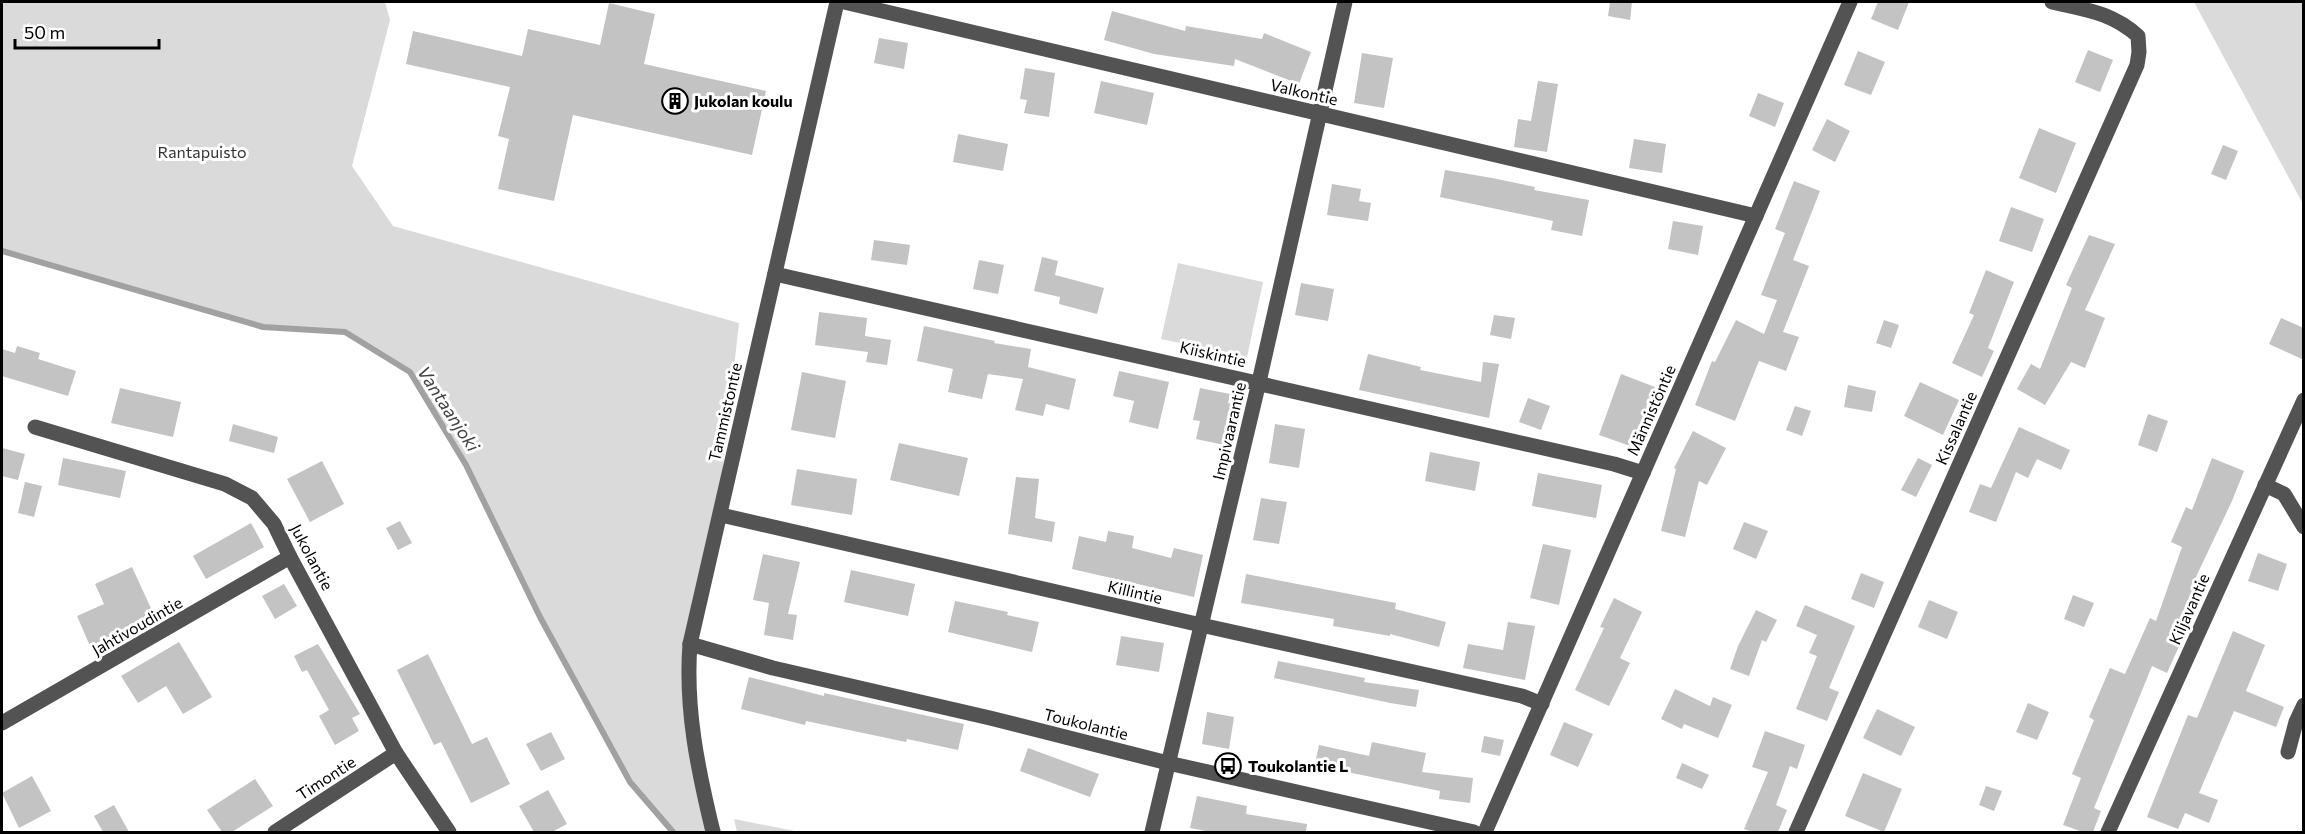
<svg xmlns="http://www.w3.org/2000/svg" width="2305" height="834" font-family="Commissioner,sans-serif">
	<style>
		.green { fill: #dadada }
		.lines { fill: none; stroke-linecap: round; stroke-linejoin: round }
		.stream { stroke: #a1a1a1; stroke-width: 6 }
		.building { fill: #c3c3c3 }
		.minor { stroke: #535353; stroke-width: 15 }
		.labels { text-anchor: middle; stroke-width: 6; stroke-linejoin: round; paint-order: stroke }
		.street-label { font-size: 16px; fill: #000; stroke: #fff }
		.poi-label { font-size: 16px; font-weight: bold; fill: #000; stroke: #fff; text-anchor: start }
		.park-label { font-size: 16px; fill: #313131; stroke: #fff }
		.water-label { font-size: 18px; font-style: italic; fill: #424242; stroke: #fff }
	</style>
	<rect width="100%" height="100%" fill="#fff"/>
	<g class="green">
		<path d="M2,2H385L390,20L352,166L393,226L739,323L720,492L682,655L701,780L722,832H673L630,782L540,617L466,465L410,372L345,332L263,327L2,251Z"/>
		<path d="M2194,2H2303V204Z"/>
		<path d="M1178,263L1263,282L1247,357L1161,339Z"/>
		<path d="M734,819L800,832H737Z"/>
	</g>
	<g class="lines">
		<path class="stream" d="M2,251L263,327L345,332L410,372L466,465L540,617L630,782L673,832"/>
	</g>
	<g class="building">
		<path d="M1610,2H1632L1630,20L1608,16Z"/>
		<path d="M1878,2H1909L1898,30L1871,19Z"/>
		<path d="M609,3L655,14L644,64L766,91L752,155L573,115L554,201L498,189L509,139L498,136L510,87L406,64L413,31L522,56L528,29L600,45Z"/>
		<path d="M1112,11L1185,31L1186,26L1262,39L1264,33L1311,52L1299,84L1235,59L1234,66L1154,54L1104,40Z"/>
		<path d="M879,38L908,43L904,69L874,63Z"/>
		<path d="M2088,50L2113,60L2100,92L2075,82Z"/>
		<path d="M1858,51L1885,62L1871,95L1844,85Z"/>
		<path d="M1362,53L1393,58L1384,108L1354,103Z"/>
		<path d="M1025,68L1055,73L1049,117L1024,113L1027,100L1020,99Z"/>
		<path d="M1101,81L1154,93L1147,125L1094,113Z"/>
		<path d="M1538,81L1558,84L1547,152L1514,147L1518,119L1531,121Z"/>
		<path d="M1758,93L1784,103L1775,127L1749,116Z"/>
		<path d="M1827,119L1850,131L1835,162L1812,150Z"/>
		<path d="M2039,128L2076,143L2056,193L2019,178Z"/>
		<path d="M958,134L1008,144L1003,171L953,162Z"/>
		<path d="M1634,139L1666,144L1662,173L1629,168Z"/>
		<path d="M2223,145L2238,151L2226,180L2211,174Z"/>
		<path d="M1445,170L1492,178L1535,187L1534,190L1589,200L1582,236L1551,230L1553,221L1440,197Z"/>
		<path d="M1794,181L1820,191L1793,260L1809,266L1783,332L1799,337L1786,371L1759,361L1735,421L1695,405L1712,361L1715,362L1736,320L1764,334L1777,300L1761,295L1785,233L1775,229Z"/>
		<path d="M1332,184L1361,189L1359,201L1371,203L1368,221L1327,215Z"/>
		<path d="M2011,207L2044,219L2032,252L1999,241Z"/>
		<path d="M1673,221L1703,226L1698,255L1668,249Z"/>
		<path d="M2089,235L2115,244L2085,310L2105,318L2085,368L2071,362L2045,405L2017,389L2031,364L2040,369L2072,288L2066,285Z"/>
		<path d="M874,240L910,245L907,265L871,260Z"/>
		<path d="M1042,257L1058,261L1055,275L1104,288L1097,314L1059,304L1060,297L1034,291Z"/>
		<path d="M979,260L1004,265L998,294L973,289Z"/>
		<path d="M1986,270L2014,282L1988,348L1994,351L1982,377L1952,363L1974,315L1969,313Z"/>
		<path d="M1301,283L1334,289L1328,321L1295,315Z"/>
		<path d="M819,312L867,318L865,336L891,340L887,365L866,362L868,352L815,345Z"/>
		<path d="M1494,315L1515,318L1511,339L1490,335Z"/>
		<path d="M2281,318L2304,328V360L2269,344Z"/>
		<path d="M1884,320L1899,325L1891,348L1876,343Z"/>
		<path d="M924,326L995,341L994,343L1031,349L1028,367L1076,379L1069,410L1046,404L1043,416L1015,410L1023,379L988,374L982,399L948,392L953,369L917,361Z"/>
		<path d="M17,346L40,353L38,359L76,371L68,396L2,376V349L15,353Z"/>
		<path d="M1368,354L1421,367L1420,370L1481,382L1483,362L1499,364L1489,418L1359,390Z"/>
		<path d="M1119,371L1169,382L1158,429L1129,422L1134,401L1113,396Z"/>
		<path d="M802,372L846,381L835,438L791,430Z"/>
		<path d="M1621,374L1655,387L1646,407L1650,409L1636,448L1599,435Z"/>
		<path d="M1920,382L1959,400L1943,435L1904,416Z"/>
		<path d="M1848,385L1876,391L1872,412L1844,407Z"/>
		<path d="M120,388L181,402L173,437L111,423Z"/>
		<path d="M1200,388L1230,394L1228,403L1237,405L1229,446L1196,439L1200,421L1193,420Z"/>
		<path d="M1528,398L1550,406L1541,430L1519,422Z"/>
		<path d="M1795,406L1811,411L1802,436L1786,430Z"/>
		<path d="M2148,414L2168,421L2157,452L2138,445Z"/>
		<path d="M233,424L278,437L274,453L229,441Z"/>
		<path d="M1275,424L1305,429L1299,468L1269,463Z"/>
		<path d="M2019,427L2070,450L2061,470L2037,459L2028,478L2016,472L1996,522L1969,512L1980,484L1991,488Z"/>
		<path d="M1693,431L1726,448L1707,485L1699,481L1685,537L1661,531L1676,469L1674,468Z"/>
		<path d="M899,443L968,458L959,496L890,480Z"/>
		<path d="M2,448L25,454L18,480L2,476Z"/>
		<path d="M1430,452L1480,462L1475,491L1425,481Z"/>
		<path d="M63,458L126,471L120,498L58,485Z"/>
		<path d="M1918,458L1932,465L1916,497L1901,490Z"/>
		<path d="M2212,458L2244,471L2232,501L2195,579L2199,580L2181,631L2185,633L2167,673L2152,666L2094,808L2101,811L2093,832H2083L2063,825L2081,778L2072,774L2094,720L2089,717L2110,668L2125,674L2150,618L2156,621L2182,547L2171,542L2186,507L2192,510Z"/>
		<path d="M322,461L344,504L310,522L287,479Z"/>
		<path d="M797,469L857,479L852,515L791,505Z"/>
		<path d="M1538,473L1602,485L1596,518L1532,506Z"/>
		<path d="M1016,477L1039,479L1035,518L1055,522L1052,542L1008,534Z"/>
		<path d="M25,482L42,486L34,517L18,513Z"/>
		<path d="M1261,498L1287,502L1279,544L1253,540Z"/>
		<path d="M400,521L412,543L398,550L386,528Z"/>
		<path d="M1744,522L1768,531L1756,559L1733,549Z"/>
		<path d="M251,523L264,547L206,579L193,556Z"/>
		<path d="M1108,531L1134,536L1132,548L1171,558L1174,548L1203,555L1194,597L1072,569L1079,536L1106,542Z"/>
		<path d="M1543,544L1571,550L1559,605L1530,598Z"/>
		<path d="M2258,553L2287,564L2278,591L2248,581Z"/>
		<path d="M763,554L800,562L788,614L797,615L793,640L764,635L769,603L753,600Z"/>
		<path d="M132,567L155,617L90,646L77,616L104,604L95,584Z"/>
		<path d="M851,570L915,584L908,616L844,602Z"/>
		<path d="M1861,573L1884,582L1874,608L1851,599Z"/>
		<path d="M1246,574L1396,603L1395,609L1446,622L1439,647L1390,634V636L1333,626L1334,619L1241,603Z"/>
		<path d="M284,584L297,606L275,619L262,596Z"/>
		<path d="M2073,595L2094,603L2084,627L2064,619Z"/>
		<path d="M1614,598L1642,612L1620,658L1630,663L1609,706L1575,690L1604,628L1600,627Z"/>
		<path d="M1929,600L1958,612L1947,639L1918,627Z"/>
		<path d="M955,601L1008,612L1007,615L1039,622L1032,652L948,632Z"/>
		<path d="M1805,605L1855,626L1829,688L1839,692L1827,721L1796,709L1817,656L1809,653L1817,635L1796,626Z"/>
		<path d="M1756,610L1777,620L1766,642L1762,640L1749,676L1730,669L1738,646Z"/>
		<path d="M1508,622L1535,626L1525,680L1463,668L1468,644L1503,650Z"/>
		<path d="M2233,631L2265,645L2246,691L2284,707L2276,727L2234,711L2199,793L2218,800L2209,823L2185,813L2178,829L2147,817L2188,715L2197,718Z"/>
		<path d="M1121,636L1164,643L1159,672L1116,665Z"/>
		<path d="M179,642L212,697L183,714L166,686L138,703L121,676Z"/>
		<path d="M318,644L360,714L352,718L359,731L335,745L319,716L329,710L307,670L302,672L294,656Z"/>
		<path d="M428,654L472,744L487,737L510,784L471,803L441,742L434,745L397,670Z"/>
		<path d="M1278,661L1365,678L1364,682L1419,690L1416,707L1390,703L1274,678Z"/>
		<path d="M749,677L824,696V693L964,724L958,750L907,739L906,742L806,721L805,725L741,709Z"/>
		<path d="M1675,689L1710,706L1713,697L1732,705L1718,738L1684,724L1682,729L1661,719Z"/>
		<path d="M2028,703L2049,712L2037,740L2016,732Z"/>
		<path d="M1877,709L1915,727L1901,756L1863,738Z"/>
		<path d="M1207,712L1234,717L1229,749L1202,744Z"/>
		<path d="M1564,722L1593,734L1578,767L1550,755Z"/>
		<path d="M1765,731L1805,745L1797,769L1790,766L1776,805L1787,810L1778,832H1753L1744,829L1768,772L1752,767Z"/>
		<path d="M551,732L565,759L541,771L526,744Z"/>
		<path d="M1484,736L1504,740L1500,756L1481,752Z"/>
		<path d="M1372,742L1426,753L1422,772L1473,778L1470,803L1439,799L1440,791L1347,772L1346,775L1314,768L1319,745L1369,756Z"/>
		<path d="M1028,748L1099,774L1090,797L1020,771Z"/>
		<path d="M1682,763L1709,775L1702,789L1676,778Z"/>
		<path d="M1863,773L1902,789L1884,832L1845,816Z"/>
		<path d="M32,776L51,811L19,828L2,793Z"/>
		<path d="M255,779L273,806L232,832H222L207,810Z"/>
		<path d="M1986,786L2002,791L1994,811L1979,805Z"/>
		<path d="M548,790L567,824L552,832H534L519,806Z"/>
		<path d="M1197,796L1247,806L1246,814L1307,824L1306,832H1211L1190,828Z"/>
		<path d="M114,805L129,832H103L94,816Z"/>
	</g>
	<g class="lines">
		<g class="minor">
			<path d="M844,2L1756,216"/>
			<path d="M775,274L1614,464L1643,473"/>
			<path d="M35,427L225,484L252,498L274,524L290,557L396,753L449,832"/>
			<path d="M2265,485L2284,494L2304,527"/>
			<path d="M721,515L1201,625L1522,696L1542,704"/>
			<path d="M690,644L773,668L990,718L1168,763L1474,832"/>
			<path d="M2,723L290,557"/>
			<path d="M2288,752L2296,722L2304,705"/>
			<path d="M275,832L396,753"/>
			<path d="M713,832C698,770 685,709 690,644L837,2"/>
			<path d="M1152,832L1259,382L1345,2"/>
			<path d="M1485,832L1850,2"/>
			<path d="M1796,832L2137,65L2139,52L2138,36C2111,12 2086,10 2052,2"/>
			<path d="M2108,832L2304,400"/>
		</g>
	</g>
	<defs>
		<g id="building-ring" transform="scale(1.35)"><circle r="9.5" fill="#fff" stroke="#000" stroke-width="1.5"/><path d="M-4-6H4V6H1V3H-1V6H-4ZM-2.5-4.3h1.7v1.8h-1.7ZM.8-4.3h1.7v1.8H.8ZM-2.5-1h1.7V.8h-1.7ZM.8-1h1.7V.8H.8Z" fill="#000"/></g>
		<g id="bus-ring" transform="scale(1.35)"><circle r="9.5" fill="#fff" stroke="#000" stroke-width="1.5"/><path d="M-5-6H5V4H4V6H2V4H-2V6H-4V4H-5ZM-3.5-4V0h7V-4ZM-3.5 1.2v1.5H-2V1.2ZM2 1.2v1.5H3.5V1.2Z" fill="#000"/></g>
	</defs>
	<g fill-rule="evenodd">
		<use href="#building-ring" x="675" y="101"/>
		<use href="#bus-ring" x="1228" y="766"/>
	</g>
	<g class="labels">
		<g class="street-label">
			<text transform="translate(1304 92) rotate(13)" y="6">Valkontie</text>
			<text transform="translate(1213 354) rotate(13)" y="6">Kiiskintie</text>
			<text transform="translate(1651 410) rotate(-66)" y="6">Männistöntie</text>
			<text transform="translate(725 412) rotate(-77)" y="6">Tammistontie</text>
			<text transform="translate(1956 428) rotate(-66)" y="6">Kissalantie</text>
			<text transform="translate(1229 431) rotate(-77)" y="6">Impivaarantie</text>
			<text transform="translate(312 557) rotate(62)" y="6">Jukolantie</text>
			<text transform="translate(1135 592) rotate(13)" y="6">Killintie</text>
			<text transform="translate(2189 609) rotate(-66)" y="6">Kiljavantie</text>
			<text transform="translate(137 626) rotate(-30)" y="6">Jahtivoudintie</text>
			<text transform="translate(1086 724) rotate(14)" y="6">Toukolantie</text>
			<text transform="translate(326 778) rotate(-33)" y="6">Timontie</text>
		</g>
		<g class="poi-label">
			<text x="694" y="107">Jukolan koulu</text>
			<text x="1248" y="772">Toukolantie L</text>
		</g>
		<g class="park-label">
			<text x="202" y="158">Rantapuisto</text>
		</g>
		<g class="water-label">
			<text transform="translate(448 409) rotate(57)" y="6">Vantaanjoki</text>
		</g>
	</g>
	<rect width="2305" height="834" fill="none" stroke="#000000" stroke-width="6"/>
	<path d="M15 39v9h144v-9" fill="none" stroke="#000000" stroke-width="3"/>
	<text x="24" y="39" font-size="18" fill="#000000" stroke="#ffffff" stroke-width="4.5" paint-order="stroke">50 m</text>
</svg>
